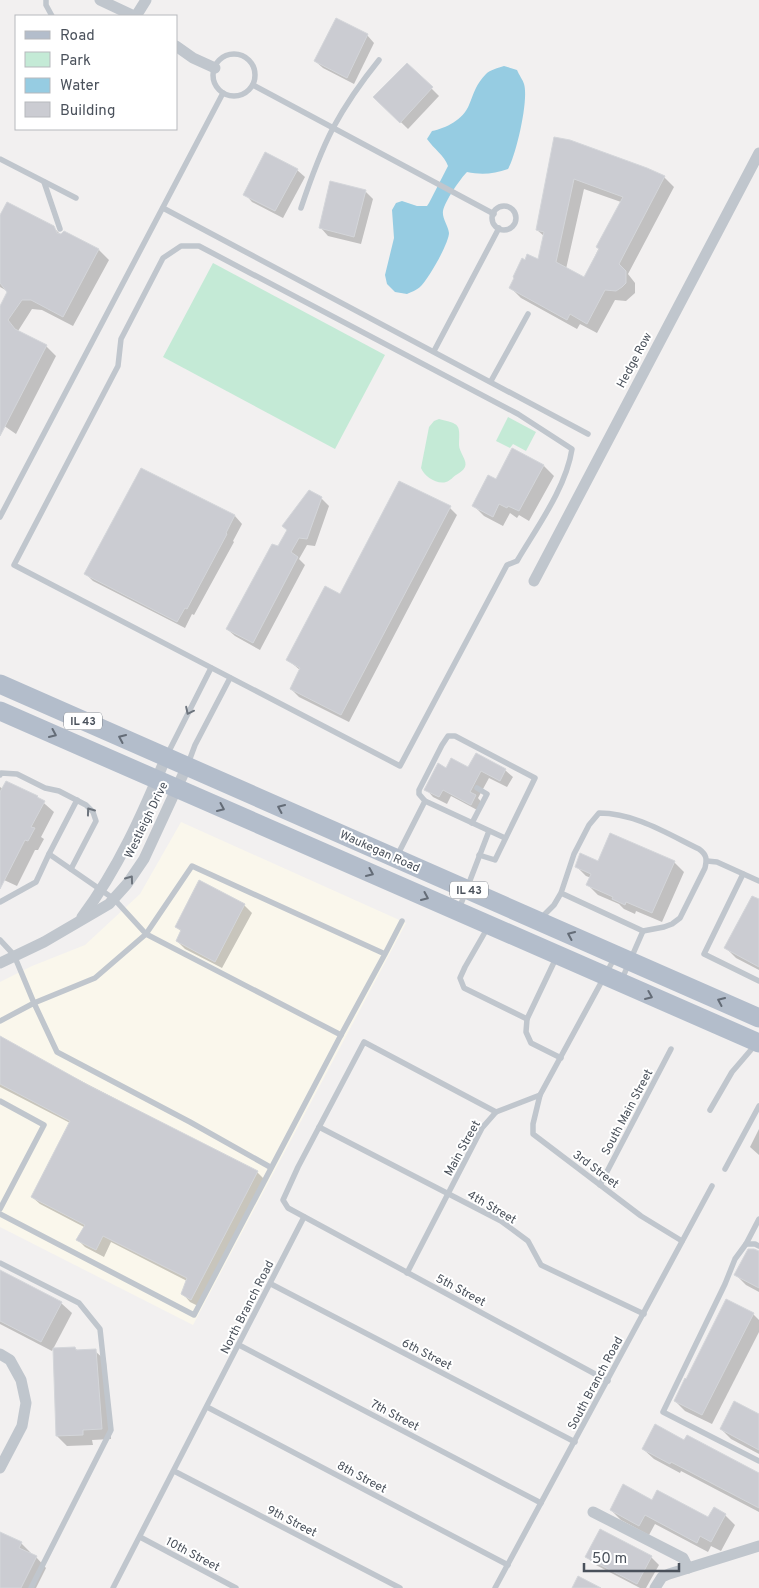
<svg xmlns="http://www.w3.org/2000/svg" width="759" height="1588" font-family="Overpass,sans-serif">
	<style>
		.commercial { fill: #faf7ec }
		.green { fill: #c4ead6 }
		.water { fill: #96cce2 }
		.shadow { fill: #0003; fill-rule: evenodd }
		.building { fill: #cbccd2; stroke: #d4d6da; fill-rule: evenodd }
		.lines { fill: none; stroke-linecap: round; stroke-linejoin: round }
		.service { stroke: #c0c6cd; stroke-width: 5.5 }
		.minor { stroke: #c0c6cd; stroke-width: 11 }
		.primary { stroke: #b3bdcb; stroke-width: 19 }
		.oneway { stroke: #6d747d }
		.oneway2 { stroke: #646c77 }
		.labels { text-anchor: middle; stroke-width: 4; stroke-linejoin: round; paint-order: stroke }
		.shield { fill: #fff; stroke: #80858c; stroke-width: 1 }
		.shield-label { font-size: 11px; font-weight: bold; fill: #4a515b }
		.street-label { font-size: 12px; fill: #4a515b; stroke: #fff }
	</style>
	<rect width="100%" height="100%" fill="#f2f0f0"/>
	<path class="commercial" d="M181,822L406,923L193,1325L0,1227V982L32,966L85,945L140,894Z"/>
	<g class="green">
		<path d="M213,263L385,355L335,449L163,357Z"/>
		<path d="M508,417L536,432L526,451L513,444L510,448L496,441Z"/>
		<path d="M439,419C460,424 460,424 459,445C459,452 468,461 465,467C463,471 459,473 456,475C453,477 450,481 446,482C437,485 424,476 421,468L429,427L434,421Z"/>
	</g>
	<path class="water" d="M504,66L517,70C519,75 523,80 524,84C529,100 516,155 508,169C494,174 481,175 467,172C460,179 445,201 443,211C442,219 448,225 449,233C449,243 428,280 420,287C417,290 411,292 407,294L395,292L387,284L385,275L394,238L392,210L396,203L402,201L417,206H427L429,203L448,166C444,155 434,149 427,139L432,131C446,128 463,120 469,105C474,93 476,84 486,74C490,70 498,68 504,66Z"/>
	<g class="shadow">
		<path d="M367,35L374,43L354,84L323,68L315,61Z"/>
		<path d="M407,64L439,96L408,129L375,97Z"/>
		<path d="M555,139L664,177L674,187L628,274L635,283V293L626,301L615,300L597,333L580,324L577,329L521,298L511,288L539,261L544,236L537,230ZM584,189L621,202L584,279L566,269Z"/>
		<path d="M297,170L305,177L283,218L252,202L245,194Z"/>
		<path d="M365,191L373,199L361,244L328,236L321,228Z"/>
		<path d="M0,217L53,227L61,235L64,232L99,250L109,260L73,326L42,310L32,309L18,331L46,346L56,356L16,434L0,423V309L9,292L0,287Z"/>
		<path d="M544,466L554,476L529,521L519,515L517,518L510,513L503,526L484,516L474,506L496,480Z"/>
		<path d="M141,469L235,516L242,524L233,541L234,542L194,615L192,614L185,628L93,581L86,574Z"/>
		<path d="M321,498L329,506L315,546L307,545L299,559L305,565L260,650L235,636L227,629L279,547Z"/>
		<path d="M450,508L457,515L349,722L299,697L291,689L300,670L288,660L340,595Z"/>
		<path d="M469,769L505,770L513,777L507,787L489,778L478,798L483,804L479,811L451,796L447,804L433,797L426,789L446,770Z"/>
		<path d="M6,782L37,797L54,812L41,837L44,839L38,850H35L17,886L4,880L0,882V787L3,789Z"/>
		<path d="M674,862L684,872L662,922L636,911L635,914L624,909L619,904L598,895L588,885L591,878L586,876L576,866Z"/>
		<path d="M759,901V970L736,958L726,948Z"/>
		<path d="M244,905L252,913L222,968L185,949L177,941L182,932L176,927Z"/>
		<path d="M0,1039L257,1172L265,1180L198,1306L190,1302L183,1294L187,1281L111,1242L104,1257L85,1247L77,1239L84,1227L40,1204L32,1197L70,1123L0,1087Z"/>
		<path d="M759,1129V1155L750,1147Z"/>
		<path d="M759,1253V1292L746,1285L736,1275Z"/>
		<path d="M0,1271L61,1303L72,1313L52,1351L0,1324Z"/>
		<path d="M753,1314L759,1320V1332L712,1424L685,1411L675,1401Z"/>
		<path d="M75,1348L78,1351H95L106,1361L111,1439L92,1440L93,1445L67,1446L57,1436Z"/>
		<path d="M759,1416V1454L731,1439L721,1429Z"/>
		<path d="M685,1441L759,1474V1512L681,1471L680,1473L654,1459L643,1449Z"/>
		<path d="M653,1501L709,1519L725,1515L735,1525L721,1551L711,1546L708,1552L655,1524L649,1535L621,1520L611,1510Z"/>
		<path d="M0,1533L21,1543L31,1553V1555L36,1557L46,1568L36,1588H0Z"/>
		<path d="M587,1557H651L659,1565L646,1588H640L594,1564Z"/>
	</g>
	<g class="building">
		<path d="M336,18L368,34L347,78L314,61Z"/>
		<path d="M407,63L433,87L400,123L373,97Z"/>
		<path d="M554,137L570,140L647,168L665,176L619,264L626,271V283L622,287L616,291L605,290L587,324L570,314L567,320L509,288L514,278L513,277L522,258L525,260L527,254L538,259L544,232L536,230ZM574,179L623,197L596,247L599,249L584,277L556,262Z"/>
		<path d="M265,152L298,169L275,211L243,195Z"/>
		<path d="M330,181L366,190L354,237L319,228Z"/>
		<path d="M7,202L54,226L57,233L61,234L64,231L99,249L63,317L31,300H22L8,320L15,329L47,345L0,436V306L7,292L0,283V215Z"/>
		<path d="M512,448L544,465L519,511L508,506L507,508L499,504L493,517L472,506L488,475L496,479Z"/>
		<path d="M141,468L235,515L226,533L227,534L187,609L185,608L177,622L84,574Z"/>
		<path d="M399,481L451,506L341,715L290,689L300,668L286,660L325,586L340,594Z"/>
		<path d="M309,490L322,497L307,539L299,538L291,552L298,557L253,643L226,629L272,544L278,546L287,530L282,526Z"/>
		<path d="M476,753L506,769L500,781L481,771L470,792L476,795L471,805L443,790L439,797L424,790L438,763L446,768L451,758L468,767Z"/>
		<path d="M6,781L38,796L37,797L45,801L31,827L35,828L28,841L25,840L0,889V792Z"/>
		<path d="M610,833L675,861L652,913L626,902L625,905L612,899L613,897L586,885L591,874L575,867L580,853L598,861Z"/>
		<path d="M199,880L245,904L215,962L176,941L181,930L175,927Z"/>
		<path d="M752,896L759,899V967L724,948Z"/>
		<path d="M0,1036L88,1085L258,1171L191,1300L181,1294L187,1278L103,1236L96,1250L76,1240L85,1225L31,1197L70,1121L0,1084Z"/>
		<path d="M748,1249H754L759,1251V1288L734,1275Z"/>
		<path d="M0,1270L62,1302L41,1342L0,1321Z"/>
		<path d="M726,1299L754,1313L702,1415L674,1401L685,1378L686,1379Z"/>
		<path d="M75,1347L76,1350L96,1349L102,1429L83,1430V1435L56,1436L53,1348Z"/>
		<path d="M734,1401L759,1414V1450L720,1429Z"/>
		<path d="M655,1424L684,1440L687,1435L759,1473V1508L671,1462L670,1464L642,1449Z"/>
		<path d="M623,1484L652,1500L657,1490L708,1517L714,1507L726,1514L711,1542L700,1536L697,1543L645,1515L639,1526L610,1510Z"/>
		<path d="M600,1529L652,1556L637,1584L585,1557Z"/>
		<path d="M0,1532L22,1542L19,1548L37,1556L21,1588H0Z"/>
		<path d="M578,1576L601,1588H572Z"/>
	</g>
	<g class="lines">
		<g class="service">
			<path d="M46,0V5L52,16"/>
			<circle cx="234" cy="75" r="21"/>
			<path d="M253,85L494,214"/>
			<path d="M0,159L76,198"/>
			<path d="M44,182L60,229"/>
			<circle cx="504" cy="218" r="12"/>
			<path d="M163,208L588,434"/>
			<path d="M301,208C310,181 320,153 333,128C346,104 362,81 379,60"/>
			<path d="M181,246H199L518,414L572,449C566,488 537,527 517,561L507,565L400,766L14,565L118,366L121,339L163,258Z"/>
			<path d="M434,351L499,228"/>
			<path d="M491,381L528,314"/>
			<path d="M0,517L223,93"/>
			<path d="M167,755L211,668"/>
			<path d="M188,764L195,745L230,678"/>
			<path d="M0,775L1,773L17,774L45,788L59,791L86,805L93,812L96,821L71,869"/>
			<path d="M425,801L419,794V790L442,745L448,736H455L535,778L495,860L479,855"/>
			<path d="M472,823L487,794L477,788"/>
			<path d="M49,854L77,800"/>
			<path d="M397,856L425,801L505,838"/>
			<path d="M707,861L717,862L759,881"/>
			<path d="M743,874L704,954L759,981"/>
			<path d="M0,902L36,882L49,854L114,899L146,934L95,978L34,1003L14,955L0,940"/>
			<path d="M459,909L489,831"/>
			<path d="M541,918L554,905L561,893L574,854L589,825L599,813C635,813 668,834 699,849C707,855 707,859 705,868L680,918L672,924L664,927L643,931L561,893"/>
			<path d="M488,927L465,967L460,978L464,988L527,1019"/>
			<path d="M385,954L341,1035L146,934L192,866L385,954L402,921"/>
			<path d="M557,956L527,1019L526,1032L531,1043L561,1058"/>
			<path d="M615,957L540,1095L533,1124V1134L641,1216L682,1241"/>
			<path d="M622,979L643,931"/>
			<path d="M0,1021L34,1003L57,1052L190,1122L270,1167"/>
			<path d="M0,1101L44,1125L0,1209"/>
			<path d="M710,1110L732,1072L756,1044"/>
			<path d="M496,1112L364,1042L298,1167L283,1200L288,1208L608,1381"/>
			<path d="M319,1127L501,1221L528,1241L541,1265L644,1314"/>
			<path d="M725,1169L759,1106"/>
			<path d="M600,1185L671,1049"/>
			<path d="M0,1214L194,1315L341,1035"/>
			<path d="M746,1244L759,1219"/>
			<path d="M759,1246L755,1244H746L735,1259L725,1284L663,1412L759,1461"/>
			<path d="M0,1263L79,1303L100,1329L111,1430L31,1588"/>
			<path d="M407,1273L482,1128L496,1112L540,1095"/>
			<path d="M271,1284L575,1442"/>
			<path d="M239,1345L541,1503"/>
			<path d="M207,1407L508,1565"/>
			<path d="M174,1471L400,1588"/>
			<path d="M140,1537L236,1588"/>
			<path d="M113,1588L304,1217"/>
			<path d="M495,1588L712,1186"/>
		</g>
		<g class="minor">
			<path d="M100,0L134,16"/>
			<path d="M136,16L146,0"/>
			<path d="M176,46L193,58L215,68"/>
			<path d="M534,581L759,153"/>
			<path d="M82,917C118,869 143,813 166,757"/>
			<path d="M0,963L44,942L109,904L127,884L144,859L187,766"/>
			<path d="M0,1354L10,1360L21,1380L26,1403L22,1426L0,1468"/>
			<path d="M593,1512L683,1558L688,1568"/>
			<path d="M655,1588L662,1577L669,1574L759,1546"/>
		</g>
		<g class="primary">
			<path d="M0,684L759,1018"/>
			<path d="M0,711L759,1043"/>
		</g>
	</g>
	<defs><path id="oneway-chevron" d="M-2-3.5L2.5 0L-2 3.5" fill="none" stroke-width="1.6" stroke-linecap="round" stroke-linejoin="round" transform="scale(1.25)"/></defs>
	<g class="oneway">
		<use href="#oneway-chevron" transform="translate(189 711) rotate(116)"/>
		<use href="#oneway-chevron" transform="translate(90 811) rotate(-126)"/>
		<use href="#oneway-chevron" transform="translate(130 879) rotate(-54)"/>
	</g>
	<g class="oneway2">
		<use href="#oneway-chevron" transform="translate(53 734) rotate(24)"/>
		<use href="#oneway-chevron" transform="translate(122 738) rotate(-156)"/>
		<use href="#oneway-chevron" transform="translate(221 808) rotate(24)"/>
		<use href="#oneway-chevron" transform="translate(281 808) rotate(-156)"/>
		<use href="#oneway-chevron" transform="translate(370 873) rotate(24)"/>
		<use href="#oneway-chevron" transform="translate(425 897) rotate(24)"/>
		<use href="#oneway-chevron" transform="translate(571 935) rotate(-156)"/>
		<use href="#oneway-chevron" transform="translate(649 996) rotate(23)"/>
		<use href="#oneway-chevron" transform="translate(721 1001) rotate(-156)"/>
	</g>
	<g class="labels">
		<g class="shield">
			<rect x="64" y="712.5" width="38" height="17" rx="4"/>
			<rect x="450" y="881.5" width="38" height="17" rx="4"/>
		</g>
		<g class="shield-label">
			<text x="83" y="725">IL 43</text>
			<text x="469" y="894">IL 43</text>
		</g>
		<g class="street-label">
			<text transform="translate(634 360) rotate(-62)" y="4">Hedge Row</text>
			<text transform="translate(146 820) rotate(-64)" y="4">Westleigh Drive</text>
			<text transform="translate(380 851) rotate(24)" y="4">Waukegan Road</text>
			<text transform="translate(627 1112) rotate(-62)" y="4">South Main Street</text>
			<text transform="translate(462 1148) rotate(-61)" y="4">Main Street</text>
			<text transform="translate(596 1169) rotate(37)" y="4">3rd Street</text>
			<text transform="translate(492 1207) rotate(30)" y="4">4th Street</text>
			<text transform="translate(461 1290) rotate(28)" y="4">5th Street</text>
			<text transform="translate(247 1307) rotate(-63)" y="4">North Branch Road</text>
			<text transform="translate(427 1354) rotate(27)" y="4">6th Street</text>
			<text transform="translate(595 1383) rotate(-62)" y="4">South Branch Road</text>
			<text transform="translate(395 1415) rotate(28)" y="4">7th Street</text>
			<text transform="translate(362 1477) rotate(28)" y="4">8th Street</text>
			<text transform="translate(292 1521) rotate(27)" y="4">9th Street</text>
			<text transform="translate(193 1554) rotate(28)" y="4">10th Street</text>
		</g>
	</g>
	<rect x="15" y="15" width="162" height="115" fill="#ffffff" stroke="#b7b9bd"/>
	<rect x="25" y="31" width="25" height="8" fill="#b3bdcb" stroke="#b7b9bd"/>
	<text x="60" y="40" font-size="15" fill="#4a515b">Road</text>
	<rect x="25" y="52" width="25" height="15" fill="#c4ead6" stroke="#b7b9bd"/>
	<text x="60" y="65" font-size="15" fill="#4a515b">Park</text>
	<rect x="25" y="78" width="25" height="15" fill="#96cce2" stroke="#b7b9bd"/>
	<text x="60" y="90" font-size="15" fill="#4a515b">Water</text>
	<rect x="25" y="102" width="25" height="15" fill="#cbccd2" stroke="#b7b9bd"/>
	<text x="60" y="115" font-size="15" fill="#4a515b">Building</text>
	<path d="M584 1563v8h95v-8" fill="none" stroke="#4a515b" stroke-width="2.5"/>
	<text x="592" y="1563" font-size="15" fill="#4a515b" stroke="#ffffff" stroke-width="4" paint-order="stroke">50 m</text>
</svg>
